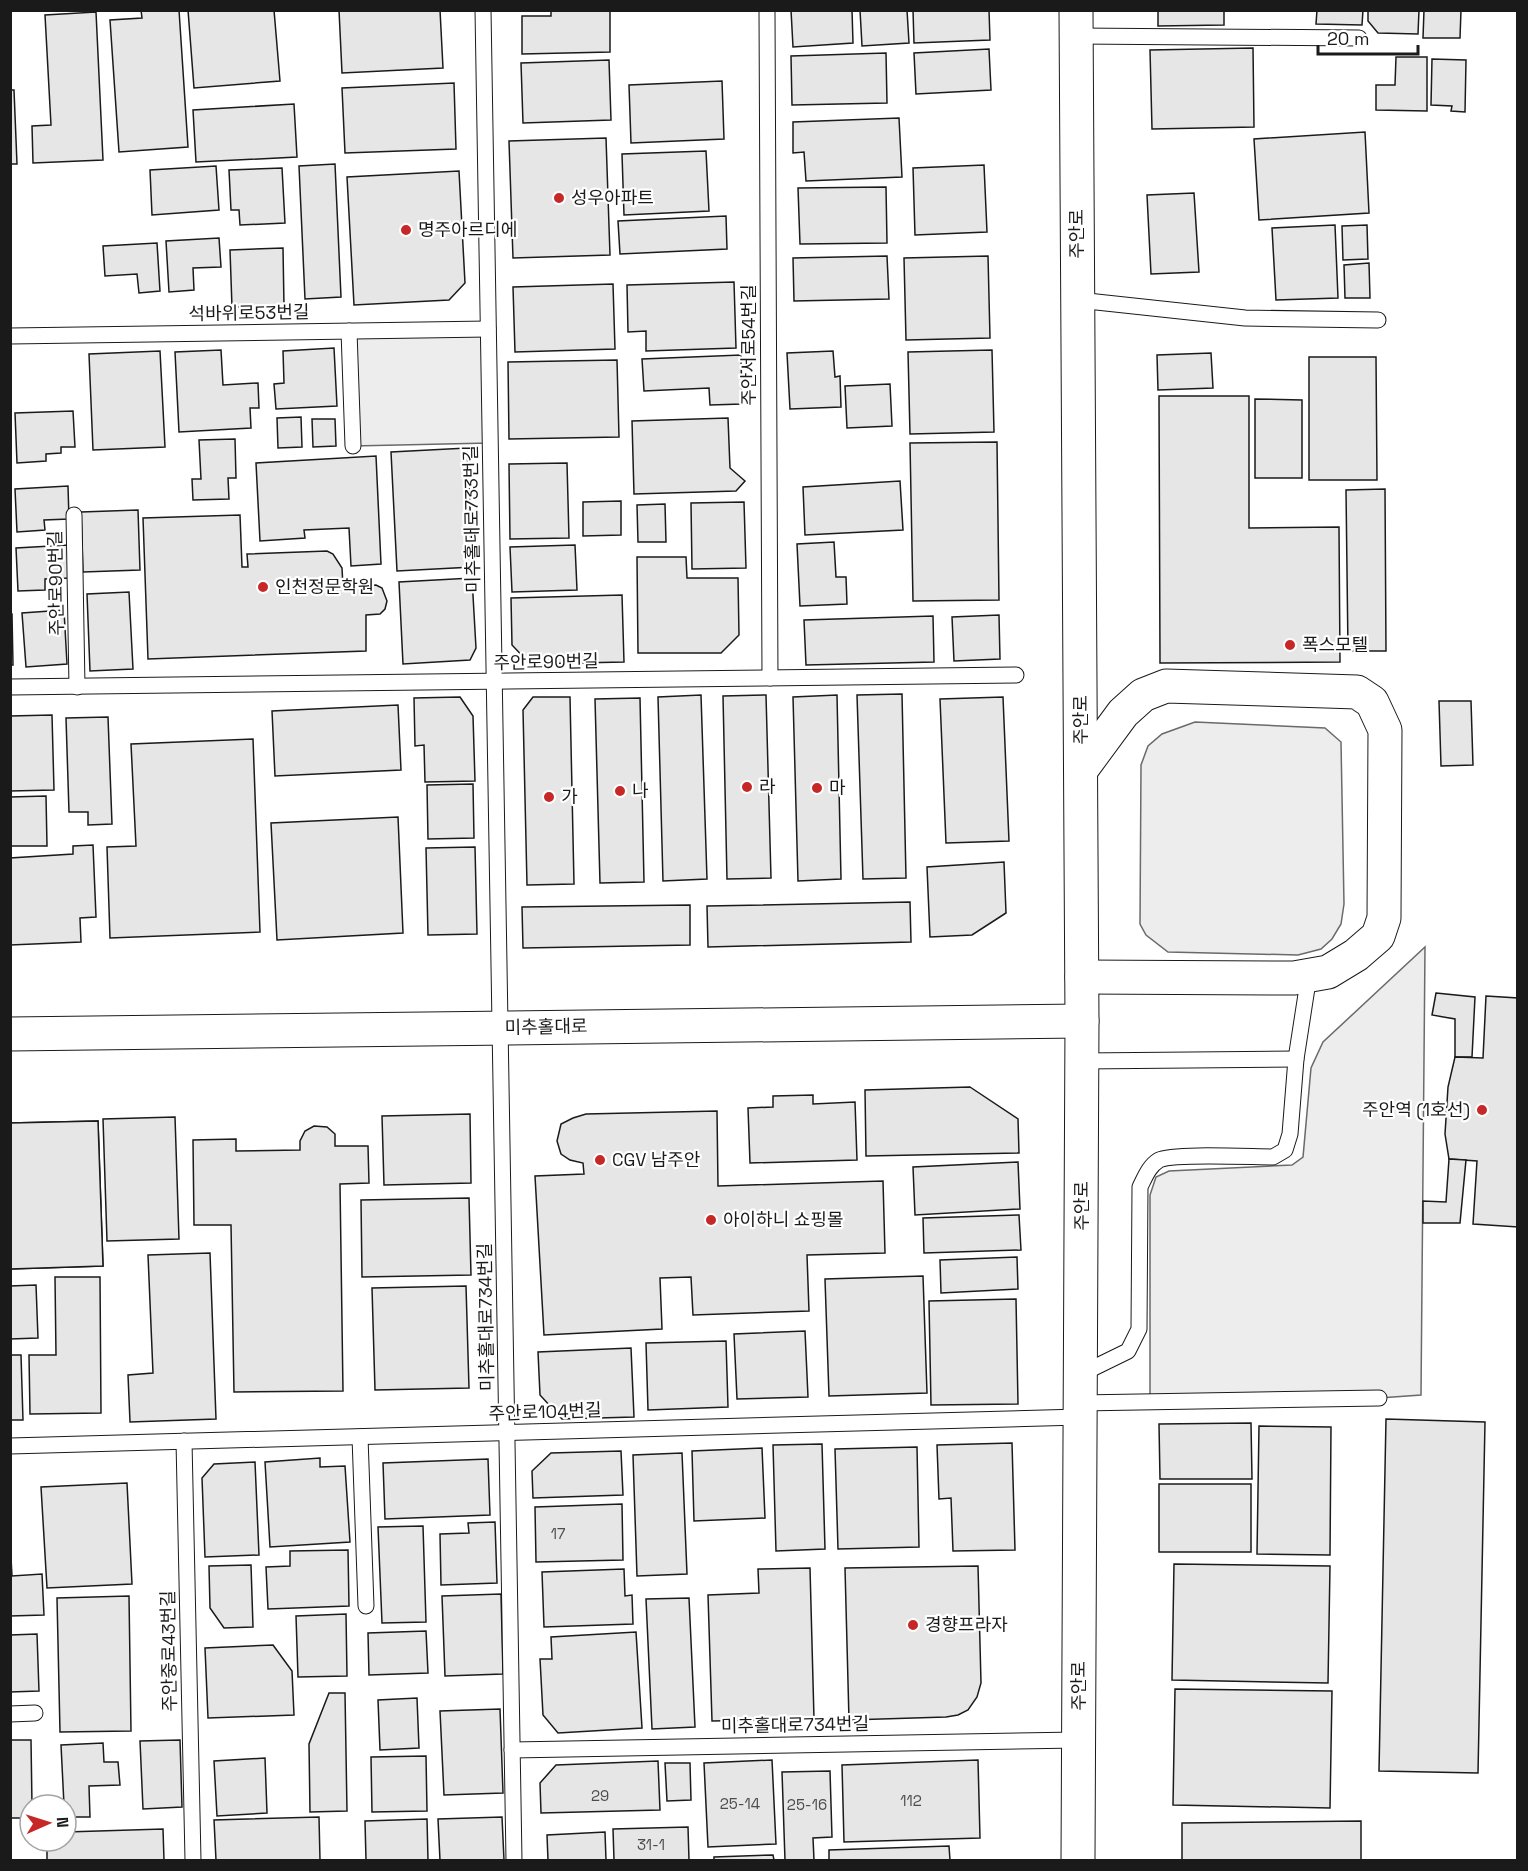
<svg xmlns="http://www.w3.org/2000/svg" width="1528" height="1871" font-family="'Space Grotesk','Noto Sans KR',sans-serif">
	<style>
		.built { fill: #ededed; stroke: #6a6a6a; stroke-width: 1.5 }
		.building { fill: #e6e6e6; stroke: #1a1a1a; stroke-width: 1.5 }
		.lines { fill: none; stroke-linecap: round; stroke-linejoin: round }
		.service-casing { stroke: #1a1a1a; stroke-width: 17 }
		.secondary-casing { stroke: #1a1a1a; stroke-width: 35 }
		.service { stroke: #fff; stroke-width: 15 }
		.secondary { stroke: #fff; stroke-width: 33 }
		.poi-dot { fill: #c62828; stroke: #fff; stroke-width: 2 }
		.labels { text-anchor: middle; stroke-width: 4.5; stroke-linejoin: round; paint-order: stroke }
		.number-label { font-size: 15px; fill: #4d4d4d }
		.poi-label { font-size: 18px; fill: #1a1a1a; stroke: #fff; text-anchor: start }
		.street-label { font-size: 18px; fill: #1a1a1a; stroke: #fff }
	</style>
	<rect width="100%" height="100%" fill="#fff"/>
	<g class="built">
		<path d="M488,329L490,443L353,446L349,331Z"/>
		<path d="M1195,722L1325,728L1341,742L1344,904L1341,924L1332,939L1321,949L1298,955L1168,952L1146,935L1140,924L1141,765L1148,746L1162,734Z"/>
		<path d="M1425,947L1421,1395L1379,1398L1150,1402V1195L1156,1177L1169,1171L1292,1165L1303,1157L1311,1068L1323,1042Z"/>
	</g>
	<g class="building">
		<path d="M141,10H179L188,147L119,152L110,20L142,18Z"/>
		<path d="M188,10H274L280,81L194,88Z"/>
		<path d="M339,10H440L443,68L342,73Z"/>
		<path d="M551,10H610V52L522,54V16H551Z"/>
		<path d="M791,10H852L853,43L793,47Z"/>
		<path d="M860,10H907L909,43L862,46Z"/>
		<path d="M913,10H989L990,40L914,43Z"/>
		<path d="M1158,10H1224V25L1158,26Z"/>
		<path d="M1317,10H1363L1362,25L1316,24Z"/>
		<path d="M1368,10H1419L1418,34L1378,33L1368,21Z"/>
		<path d="M1424,10H1461L1460,38H1423Z"/>
		<path d="M96,12L103,160L33,163L32,126L51,125L45,15Z"/>
		<path d="M1253,48L1254,127L1152,129L1150,50Z"/>
		<path d="M989,49L991,90L916,94L914,53Z"/>
		<path d="M886,53L887,103L792,105L791,56Z"/>
		<path d="M1396,57H1427V111L1376,110V85H1395Z"/>
		<path d="M1432,59L1466,60L1465,112L1451,111L1452,106L1431,105Z"/>
		<path d="M609,60L611,120L523,123L521,63Z"/>
		<path d="M722,81L724,139L631,143L629,85Z"/>
		<path d="M454,83L456,149L345,153L342,88Z"/>
		<path d="M10,90H14L17,164H10Z"/>
		<path d="M294,104L297,157L196,162L193,110Z"/>
		<path d="M899,118L902,177L806,181L804,152L793,153V122Z"/>
		<path d="M1365,132L1369,213L1259,220L1254,139Z"/>
		<path d="M606,138L610,255L513,258L509,141Z"/>
		<path d="M706,151L709,211L624,215L622,154Z"/>
		<path d="M335,164L341,297L305,299L299,166Z"/>
		<path d="M984,165L987,232L915,235L913,168Z"/>
		<path d="M216,166L219,210L152,215L150,170Z"/>
		<path d="M282,168L285,223L240,225L239,210H231L229,170Z"/>
		<path d="M459,171L465,283L449,300L354,305L347,177Z"/>
		<path d="M886,187L887,243L800,244L798,188Z"/>
		<path d="M1194,193L1199,272L1151,274L1147,195Z"/>
		<path d="M726,216L727,249L620,254L618,221Z"/>
		<path d="M1335,225L1338,298L1276,300L1272,228Z"/>
		<path d="M1367,225L1368,259L1343,260L1342,226Z"/>
		<path d="M219,238L221,267L193,268L194,290L169,292L166,241Z"/>
		<path d="M157,243L160,291L139,293L137,274L105,276L103,246Z"/>
		<path d="M283,248L284,306L232,307L230,250Z"/>
		<path d="M887,256L889,299L794,301L793,258Z"/>
		<path d="M988,256L990,338L906,340L904,258Z"/>
		<path d="M1369,263L1370,298H1345L1344,265Z"/>
		<path d="M734,282L736,348L646,351V331L628,332L627,285Z"/>
		<path d="M613,284L615,349L515,352L513,287Z"/>
		<path d="M334,348L337,406L276,409L274,384L284,383L283,351Z"/>
		<path d="M221,350L223,385L258,383L259,408H250L251,428L179,432L175,352Z"/>
		<path d="M992,350L994,432L910,434L908,352Z"/>
		<path d="M160,351L165,447L93,450L89,354Z"/>
		<path d="M833,351L835,377L840,376L841,407L790,409L787,353Z"/>
		<path d="M1211,353L1213,388L1158,390L1157,355Z"/>
		<path d="M741,355L742,404L710,405L709,388L644,391L642,359Z"/>
		<path d="M1309,357H1376L1377,480H1309Z"/>
		<path d="M617,360L619,437L509,439L508,362Z"/>
		<path d="M890,384L892,426L847,428L845,386Z"/>
		<path d="M1159,396H1249V528L1339,527L1340,662L1160,663Z"/>
		<path d="M1255,399L1302,400V478H1255Z"/>
		<path d="M73,411L75,447H61V453L46,454V461L17,463L15,413Z"/>
		<path d="M301,417L302,447L278,448L277,418Z"/>
		<path d="M728,418L730,468L745,481L736,491L634,494L632,421Z"/>
		<path d="M312,419H335L336,446L313,447Z"/>
		<path d="M235,439L236,478H228L229,499L193,500L192,479H201L199,440Z"/>
		<path d="M997,442L999,600L913,601L910,443Z"/>
		<path d="M467,448L473,567L397,571L391,452Z"/>
		<path d="M376,456L381,564L351,566L349,528L304,530L305,538L260,541L256,463Z"/>
		<path d="M567,463L569,538L510,539L509,464Z"/>
		<path d="M900,481L903,530L805,535L803,487Z"/>
		<path d="M68,486L69,519L44,520L45,530L17,532L15,489Z"/>
		<path d="M1385,489L1386,651H1348L1346,490Z"/>
		<path d="M621,501V535L583,536V502Z"/>
		<path d="M744,502L746,568L692,569L691,503Z"/>
		<path d="M665,504L666,542H638L637,505Z"/>
		<path d="M138,510L140,570L83,572L81,512Z"/>
		<path d="M240,515L242,567H248L247,554L327,551L333,554L342,568L343,587L376,585L382,588L387,601L385,609L380,614L366,615V651L148,659L143,518Z"/>
		<path d="M834,542L836,577H846L847,604L800,606L797,544Z"/>
		<path d="M69,545L70,578L45,579V590L18,591L16,548Z"/>
		<path d="M575,545L577,590L512,592L510,547Z"/>
		<path d="M637,557H686L687,578H738L739,635L721,653H638Z"/>
		<path d="M472,578L476,648L470,660L403,664L399,582Z"/>
		<path d="M129,592L133,669L90,671L87,594Z"/>
		<path d="M622,595L624,662L530,664L512,645L511,598Z"/>
		<path d="M64,610L67,664L26,667L22,613Z"/>
		<path d="M10,614H12L13,665H10Z"/>
		<path d="M999,615L1000,659L954,661L952,617Z"/>
		<path d="M933,616L934,662L806,665L804,620Z"/>
		<path d="M902,694L906,878L863,879L857,695Z"/>
		<path d="M701,695L707,879L663,881L658,697Z"/>
		<path d="M766,695L771,878L727,879L723,696Z"/>
		<path d="M837,695L841,879L798,881L793,697Z"/>
		<path d="M460,697L473,716L475,781L425,782L424,745L415,746L414,698Z"/>
		<path d="M533,697H570L574,884L527,885L523,710Z"/>
		<path d="M1003,697L1009,841L946,843L940,699Z"/>
		<path d="M640,698L644,882L600,883L595,699Z"/>
		<path d="M1439,701H1471L1473,765L1441,766Z"/>
		<path d="M398,705L401,770L275,776L272,711Z"/>
		<path d="M52,715L54,790L10,791V716Z"/>
		<path d="M108,717L112,824L88,825V812H69L66,718Z"/>
		<path d="M253,739L260,932L110,938L107,847L136,846L131,744Z"/>
		<path d="M473,784L474,838L428,839L427,785Z"/>
		<path d="M46,796L47,846H10V797Z"/>
		<path d="M398,817L403,933L277,940L271,823Z"/>
		<path d="M93,845L96,917L80,918L81,942L10,945V858L73,854V846Z"/>
		<path d="M475,847L477,934L428,935L426,848Z"/>
		<path d="M1004,862L1006,913L972,935L930,937L927,867Z"/>
		<path d="M910,902L911,942L708,947L707,906Z"/>
		<path d="M690,905V945L523,948L522,907Z"/>
		<path d="M1436,993L1475,997L1472,1057H1455V1019L1432,1015Z"/>
		<path d="M1486,996L1518,998V1227L1473,1224L1477,1161L1449,1159L1445,1134L1448,1087L1455,1057L1483,1058Z"/>
		<path d="M970,1087L1018,1119L1019,1153L866,1156L865,1090Z"/>
		<path d="M813,1095V1104L855,1102L857,1160L750,1163L748,1108L773,1107V1096Z"/>
		<path d="M717,1111L718,1186L883,1181L885,1253L807,1255L809,1311L693,1315L691,1277L660,1278L662,1329L544,1335L535,1176L584,1174L583,1163L570,1160L561,1154L557,1141L561,1124L573,1118L586,1114Z"/>
		<path d="M470,1114L471,1183L384,1185L382,1116Z"/>
		<path d="M175,1117L179,1239L107,1241L103,1119Z"/>
		<path d="M98,1121L103,1266L10,1269V1123Z"/>
		<path d="M98,1121L103,1266L10,1269V1123Z"/>
		<path d="M314,1126L327,1127L335,1134V1146H368L369,1183L340,1184L343,1391L234,1392L231,1225H194L193,1140L236,1139V1151L300,1150V1141L305,1131Z"/>
		<path d="M1449,1159L1466,1160L1460,1223H1423V1201L1446,1202Z"/>
		<path d="M1018,1162L1020,1209L915,1215L913,1167Z"/>
		<path d="M469,1198L471,1275L362,1277L361,1200Z"/>
		<path d="M1019,1215L1021,1250L924,1253L923,1218Z"/>
		<path d="M210,1253L216,1419L130,1422L128,1375L153,1373L148,1255Z"/>
		<path d="M1017,1257L1018,1289L941,1293L940,1260Z"/>
		<path d="M923,1276L927,1393L829,1396L825,1279Z"/>
		<path d="M55,1277H100L101,1413L30,1414L29,1355H56Z"/>
		<path d="M36,1285L38,1338L10,1339V1286Z"/>
		<path d="M466,1286L469,1388L375,1390L372,1288Z"/>
		<path d="M1016,1299L1018,1404L931,1405L929,1301Z"/>
		<path d="M805,1331L808,1397L737,1399L734,1334Z"/>
		<path d="M726,1341L728,1407L648,1410L646,1343Z"/>
		<path d="M631,1348L634,1417L562,1419L540,1395L538,1352Z"/>
		<path d="M10,1355H21L23,1420H10Z"/>
		<path d="M1386,1419L1485,1422L1478,1773L1379,1771Z"/>
		<path d="M1251,1423L1252,1479H1160L1159,1424Z"/>
		<path d="M1259,1426L1331,1427L1330,1555L1257,1554Z"/>
		<path d="M1012,1443L1015,1550L953,1551L951,1498L939,1499L937,1445Z"/>
		<path d="M822,1444L825,1549L776,1551L773,1445Z"/>
		<path d="M917,1447L919,1547L838,1549L835,1449Z"/>
		<path d="M762,1448L765,1518L694,1521L692,1451Z"/>
		<path d="M621,1451L623,1495L533,1498L532,1471L551,1453Z"/>
		<path d="M682,1453L687,1574L637,1576L633,1455Z"/>
		<path d="M320,1458V1467L345,1466L350,1542L270,1547L265,1462Z"/>
		<path d="M488,1459L490,1515L385,1519L383,1463Z"/>
		<path d="M255,1462L259,1555L205,1557L202,1478L214,1464Z"/>
		<path d="M127,1483L132,1584L47,1588L41,1487Z"/>
		<rect x="1159" y="1484" width="92" height="68"/>
		<path d="M622,1504L623,1560L536,1562L535,1507Z"/>
		<path d="M495,1522L497,1583L441,1585L440,1534L469,1533L468,1523Z"/>
		<path d="M423,1526L426,1622L382,1623L378,1527Z"/>
		<path d="M10,1540L12,1576L42,1574L44,1615L10,1616Z"/>
		<path d="M348,1550L349,1606L268,1609L266,1567L290,1566V1551Z"/>
		<path d="M1174,1564L1330,1566L1328,1683L1172,1680Z"/>
		<path d="M251,1565L253,1627L224,1628L210,1608L209,1566Z"/>
		<path d="M978,1566L981,1683L977,1697L968,1710L958,1715L946,1717L849,1720L845,1568Z"/>
		<path d="M810,1568L814,1719L712,1721L708,1595L759,1593L758,1569Z"/>
		<path d="M624,1569L625,1596L632,1595L633,1624L544,1627L542,1572Z"/>
		<path d="M501,1594L503,1674L445,1676L442,1596Z"/>
		<path d="M129,1596L131,1731L60,1732L57,1598Z"/>
		<path d="M689,1598L695,1727L652,1729L646,1599Z"/>
		<path d="M346,1614L347,1676L298,1677L296,1616Z"/>
		<path d="M426,1631L428,1673L369,1675L368,1633Z"/>
		<path d="M636,1632L642,1728L558,1733L543,1715L540,1659H552L551,1637Z"/>
		<path d="M37,1634L39,1691L10,1692V1635Z"/>
		<path d="M273,1645L292,1671L294,1715L208,1718L205,1648Z"/>
		<path d="M1175,1689L1332,1691L1330,1808L1173,1805Z"/>
		<path d="M329,1693H345L347,1811L310,1812L309,1744Z"/>
		<path d="M417,1698L419,1748L380,1750L378,1700Z"/>
		<path d="M500,1709L503,1793L444,1795L440,1711Z"/>
		<path d="M10,1740H31L32,1805H30V1818H10Z"/>
		<path d="M180,1740L182,1807L143,1809L140,1741Z"/>
		<path d="M103,1743L104,1762H118L120,1785L89,1786L90,1817H66V1805H64L61,1745Z"/>
		<path d="M426,1756L427,1811L372,1812L371,1757Z"/>
		<path d="M265,1758L267,1813L217,1816L214,1761Z"/>
		<path d="M772,1760L776,1844L708,1847L704,1763Z"/>
		<path d="M978,1760L980,1838L844,1842L842,1765Z"/>
		<path d="M658,1761L660,1810L541,1813L540,1783L556,1765Z"/>
		<path d="M665,1763H690L691,1800L667,1801Z"/>
		<path d="M830,1771L832,1837L813,1838L814,1860H785L782,1772Z"/>
		<path d="M319,1817L320,1860H216L214,1820Z"/>
		<path d="M502,1817L504,1860H440L438,1819Z"/>
		<path d="M427,1819L428,1860H366L365,1821Z"/>
		<path d="M1361,1821V1860H1182V1823Z"/>
		<path d="M688,1827L689,1860H614L613,1829Z"/>
		<path d="M163,1829L164,1860H47V1841H66V1832Z"/>
		<path d="M605,1832L606,1860H548L547,1835Z"/>
		<path d="M949,1846L950,1860H829V1850Z"/>
		<path d="M773,1855L774,1860H714V1857Z"/>
	</g>
	<g class="lines">
		<g class="service-casing">
			<g id="service">
				<path d="M483,10L514,1860"/>
				<path d="M767,10L770,678"/>
				<path d="M1076,36L1359,38"/>
				<path d="M1078,300L1245,318L1378,320"/>
				<path d="M349,331L353,446"/>
				<path d="M10,336L488,329"/>
				<path d="M74,515L77,687"/>
				<path d="M10,687L1016,675"/>
				<path d="M1082,1061L1296,1059"/>
				<path d="M1081,1374L1128,1351L1139,1329L1140,1187C1145,1177 1149,1166 1159,1160C1173,1153 1252,1157 1273,1157L1285,1150L1290,1134L1296,1059L1309,975"/>
				<path d="M1080,1403L1379,1398"/>
				<path d="M360,1437L366,1606"/>
				<path d="M184,1441L193,1860"/>
				<path d="M10,1446L1080,1417"/>
				<path d="M10,1714L35,1713"/>
				<path d="M512,1750L1078,1740"/>
			</g>
		</g>
		<g class="secondary-casing">
			<g id="secondary">
				<path d="M1076,10L1082,1021L1078,1860"/>
				<path d="M1081,770L1123,713L1143,695L1166,686L1357,692L1372,702L1385,730L1384,918L1378,936L1356,955L1328,972L1294,978L1082,977"/>
				<path d="M10,1034L1082,1021"/>
			</g>
		</g>
		<use href="#service" class="service"/>
		<use href="#secondary" class="secondary"/>
	</g>
	<g class="poi-dot">
		<circle cx="559" cy="198" r="6"/>
		<circle cx="406" cy="230" r="6"/>
		<circle cx="263" cy="587" r="6"/>
		<circle cx="1290" cy="645" r="6"/>
		<circle cx="747" cy="787" r="6"/>
		<circle cx="817" cy="788" r="6"/>
		<circle cx="620" cy="791" r="6"/>
		<circle cx="549" cy="797" r="6"/>
		<circle cx="1482" cy="1110" r="6"/>
		<circle cx="600" cy="1160" r="6"/>
		<circle cx="711" cy="1220" r="6"/>
		<circle cx="913" cy="1625" r="6"/>
	</g>
	<g class="labels">
		<g class="number-label">
			<text x="558" y="1539">17</text>
			<text x="600" y="1801">29</text>
			<text x="911" y="1806">112</text>
			<text x="740" y="1809">25-14</text>
			<text x="807" y="1810">25-16</text>
			<text x="651" y="1850">31-1</text>
		</g>
		<g class="poi-label">
			<text x="571" y="204">성우아파트</text>
			<text x="418" y="236">명주아르디에</text>
			<text x="275" y="593">인천정문학원</text>
			<text x="1302" y="651">폭스모텔</text>
			<text x="759" y="793">라</text>
			<text x="829" y="794">마</text>
			<text x="632" y="797">나</text>
			<text x="561" y="803">가</text>
			<text x="1470" y="1116" text-anchor="end">주안역 (1호선)</text>
			<text x="612" y="1166">CGV 남주안</text>
			<text x="723" y="1226">아이하니 쇼핑몰</text>
			<text x="925" y="1631">경향프라자</text>
		</g>
		<g class="street-label">
			<text transform="translate(1077 234) rotate(-90)" y="6">주안로</text>
			<text transform="translate(249 313) rotate(-1)" y="6">석바위로53번길</text>
			<text transform="translate(749 345) rotate(-90)" y="6">주안서로54번길</text>
			<text transform="translate(472 519) rotate(-91)" y="6">미추홀대로733번길</text>
			<text transform="translate(56 583) rotate(-91)" y="6">주안로90번길</text>
			<text transform="translate(546 662) rotate(-1)" y="6">주안로90번길</text>
			<text transform="translate(1081 720) rotate(-90)" y="6">주안로</text>
			<text transform="translate(546 1027) rotate(-1)" y="6">미추홀대로</text>
			<text transform="translate(1082 1206) rotate(-90)" y="6">주안로</text>
			<text transform="translate(486 1317) rotate(-91)" y="6">미추홀대로734번길</text>
			<text transform="translate(545 1412) rotate(-2)" y="6">주안로104번길</text>
			<text transform="translate(169 1651) rotate(-91)" y="6">주안중로43번길</text>
			<text transform="translate(1079 1686) rotate(-90)" y="6">주안로</text>
			<text transform="translate(795 1725) rotate(-1)" y="6">미추홀대로734번길</text>
		</g>
	</g>
	<rect width="1528" height="1871" fill="none" stroke="#1a1a1a" stroke-width="24"/>
	<g transform="translate(48 1823) rotate(87)"><circle r="28" fill="#ffffff" stroke="#a3a3a3" stroke-width="1.5"/>
	<path d="M0-4.5L10 22L0 15L-10 22Z" fill="#c62828"/>
	<text y="-9" font-size="16" font-weight="bold" text-anchor="middle" fill="#1a1a1a">N</text>
	</g>
	<path d="M1318 45v9h100v-9" fill="none" stroke="#1a1a1a" stroke-width="3"/>
	<text x="1327" y="45" font-size="18" fill="#1a1a1a" stroke="#ffffff" stroke-width="4.5" paint-order="stroke">20 m</text>
</svg>
